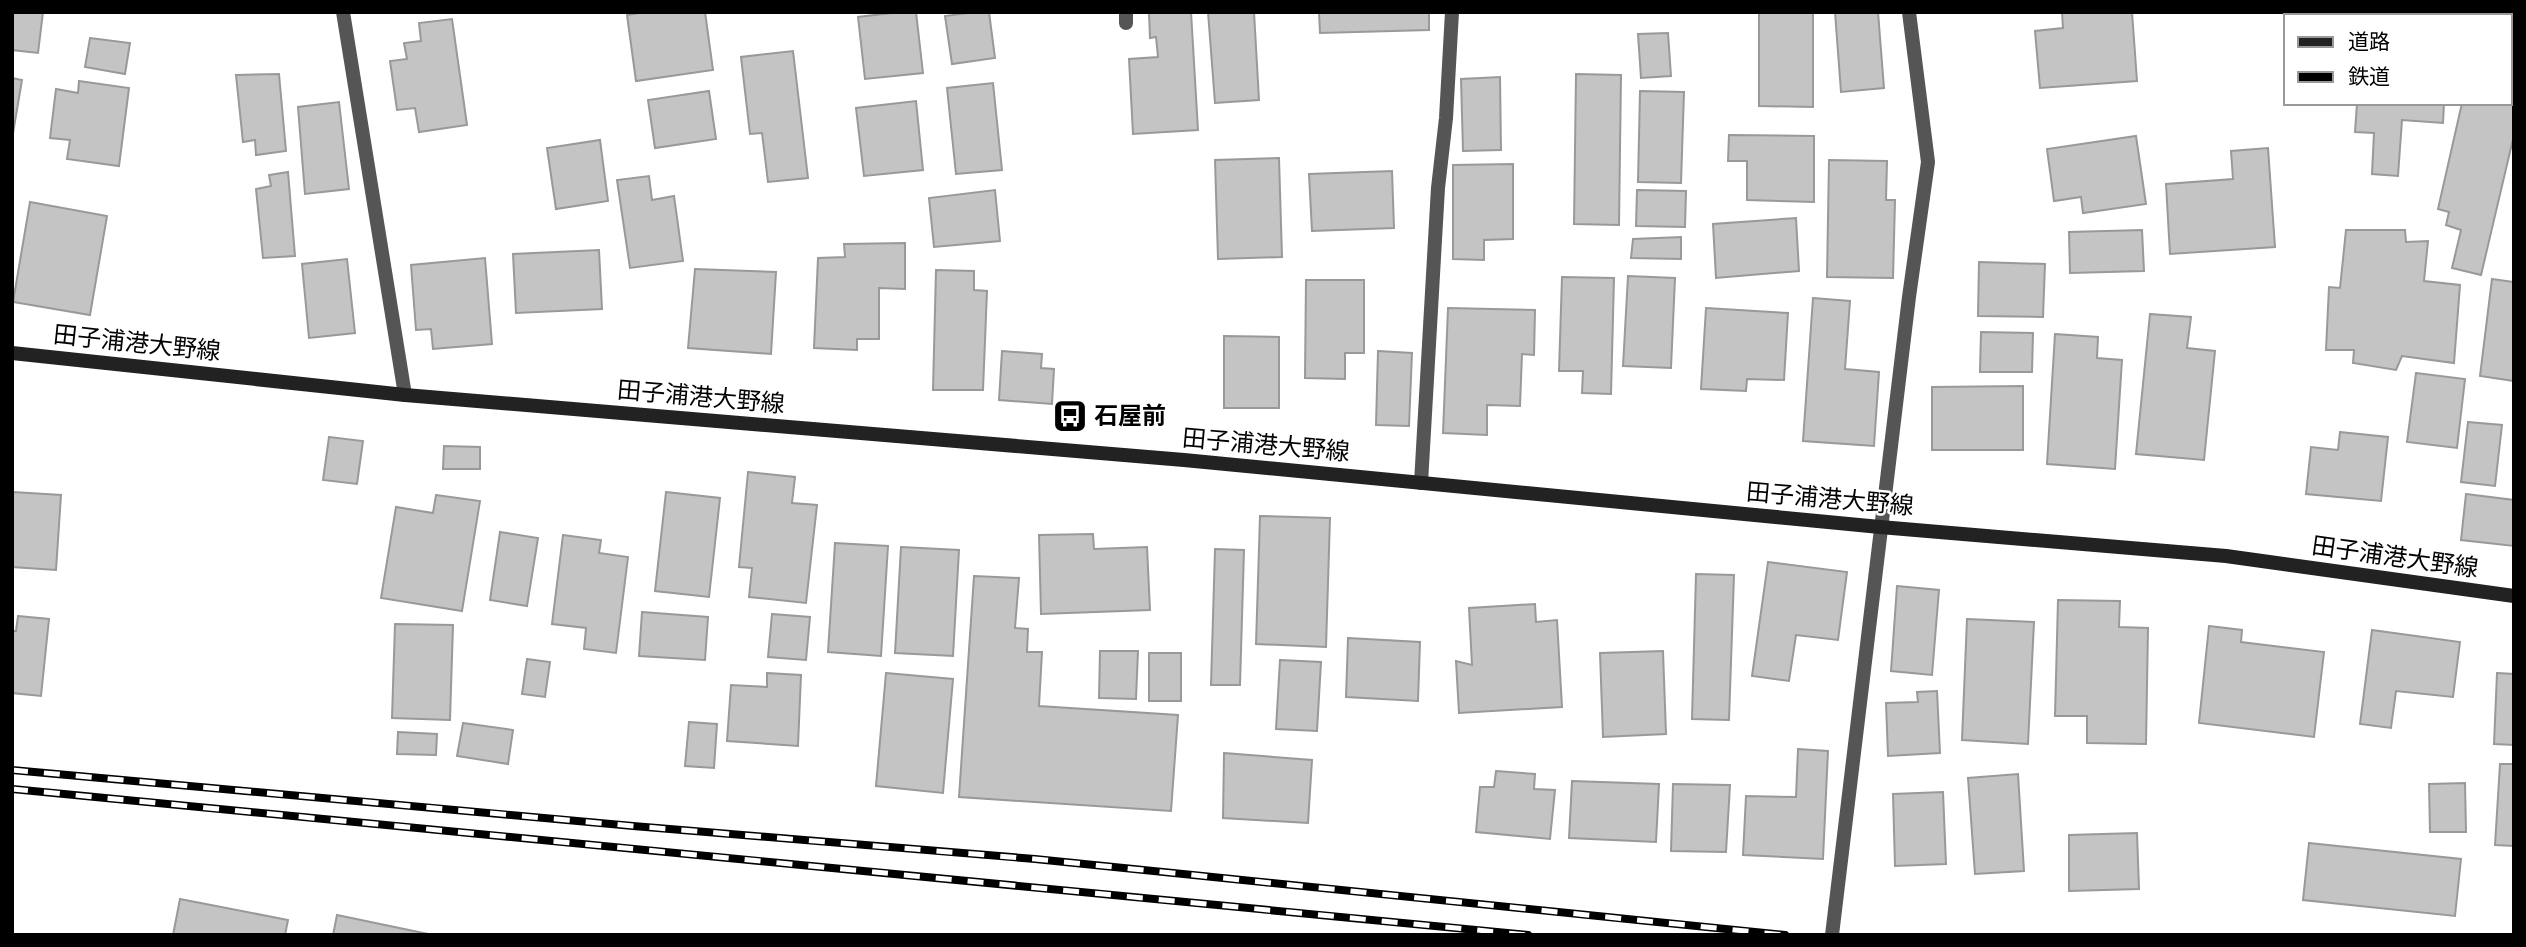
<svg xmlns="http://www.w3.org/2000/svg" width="2526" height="947" font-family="Roboto,'Noto Sans JP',sans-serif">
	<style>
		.building { fill: #c4c4c4; stroke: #999; stroke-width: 2 }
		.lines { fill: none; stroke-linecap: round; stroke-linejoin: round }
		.minor { stroke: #555; stroke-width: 14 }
		.secondary { stroke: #222; stroke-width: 14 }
		.rail-casing { stroke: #000; stroke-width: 8 }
		.rail { stroke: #fff; stroke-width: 5; stroke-dasharray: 16; stroke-linecap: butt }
		.labels { text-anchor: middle; stroke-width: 5; stroke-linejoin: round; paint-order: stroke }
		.street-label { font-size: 24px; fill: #000; stroke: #fff }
		.poi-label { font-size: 24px; font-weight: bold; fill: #000; stroke: #fff; text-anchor: start }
	</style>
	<rect width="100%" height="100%" fill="#fff"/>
	<g class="building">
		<path d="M12,12H43L38,53L12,50Z"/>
		<path d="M645,12H705L713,70L636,81L627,15Z"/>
		<path d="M900,12H916L923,73L865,79L858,17Z"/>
		<path d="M975,12H989L995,58L952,64L945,16Z"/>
		<path d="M1149,12H1191L1198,130L1133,134L1129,59L1158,57L1156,37L1150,38Z"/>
		<path d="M1208,12H1254L1259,100L1215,103Z"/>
		<path d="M1319,12H1429V30L1320,33Z"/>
		<path d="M1759,12H1813V107L1759,106Z"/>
		<path d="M1835,12H1878L1884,88L1841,92Z"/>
		<path d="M2062,12H2132L2137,81L2040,88L2035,31L2063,28Z"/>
		<path d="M452,19L467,125L419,132L415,108L397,110L390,61L407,59L404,43L421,41L419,23Z"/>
		<path d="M1668,33L1671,76L1641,78L1638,34Z"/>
		<path d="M90,38L130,43L125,74L85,67Z"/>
		<path d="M793,51L808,178L768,182L762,133L750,134L741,57Z"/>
		<path d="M279,74L286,151L256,155L255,140L243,142L236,75Z"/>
		<path d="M1576,74L1621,75L1619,225L1574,224Z"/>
		<path d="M1500,77L1501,150L1463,151L1461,79Z"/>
		<path d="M12,78L22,80L12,139Z"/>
		<path d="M79,81L129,88L119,166L67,159L70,140L50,138L56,89L78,93Z"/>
		<path d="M993,83L1002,170L956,174L947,88Z"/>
		<path d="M709,91L716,139L655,148L648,100Z"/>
		<path d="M1640,91L1684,92L1681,183L1638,182Z"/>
		<path d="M2510,91L2514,92V135L2481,275L2452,268L2461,230L2446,225L2449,212L2438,209L2462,103H2510Z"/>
		<path d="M916,101L923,170L864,176L856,108Z"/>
		<path d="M339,102L349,189L305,194L298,107Z"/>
		<path d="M2357,103H2444L2443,123L2402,120L2398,176L2372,174L2374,133L2355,132Z"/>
		<path d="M1729,135L1814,136V202L1747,200V161H1728Z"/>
		<path d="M2136,136L2146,204L2083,213L2081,197L2054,201L2047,149Z"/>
		<path d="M600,140L608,201L556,209L547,148Z"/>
		<path d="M2268,148L2275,247L2170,254L2166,184L2233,179L2231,151Z"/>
		<path d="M1279,158L1282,257L1218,259L1215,160Z"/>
		<path d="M1829,160L1887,161L1886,200H1895L1893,278L1827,277Z"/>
		<path d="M1513,164V239L1484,240V260L1453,259V165Z"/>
		<path d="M1392,171L1394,228L1312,231L1309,174Z"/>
		<path d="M288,172L295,256L263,258L256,189L271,186L269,175Z"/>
		<path d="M649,176L652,200L674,196L683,261L630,268L617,180Z"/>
		<path d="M995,190L1000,241L934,247L929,198Z"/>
		<path d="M1637,190L1686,191L1685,227L1636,226Z"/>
		<path d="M30,202L107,216L90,315L13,302Z"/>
		<path d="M1796,218L1799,271L1716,278L1713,224Z"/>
		<path d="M2142,230L2144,271L2070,273L2069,232Z"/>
		<path d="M2346,230H2405L2406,242L2428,241L2424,281L2460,285L2454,363L2402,356L2396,370L2353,363L2354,350H2326L2329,287L2340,288Z"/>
		<path d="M1681,237V259L1631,258L1633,239Z"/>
		<path d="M905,243V289L879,288V339H857V350L814,348L818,258L845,257L844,244Z"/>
		<path d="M599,250L602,309L516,313L513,254Z"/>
		<path d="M485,258L492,344L433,349L431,329L416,330L411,265Z"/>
		<path d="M347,259L355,333L309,338L302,264Z"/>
		<path d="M1979,262L2045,264L2043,317L1978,316Z"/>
		<path d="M695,269L776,272L771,354L688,348Z"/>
		<path d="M936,270L974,271V290L987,291L983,390H933Z"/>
		<path d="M1628,276L1675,278L1671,368L1623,366Z"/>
		<path d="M1562,277L1614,278L1611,394L1582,393L1583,371H1559Z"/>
		<path d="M2492,279L2514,282V381L2480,376Z"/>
		<path d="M1306,280H1364V353H1345V379L1305,378Z"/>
		<path d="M1813,298L1850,301L1845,369L1879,372L1874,446L1803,441Z"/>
		<path d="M1448,308L1535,310L1534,355L1522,354L1520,406L1487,405V435L1443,433Z"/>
		<path d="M1706,308L1788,313L1784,380L1747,379L1746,391L1701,389Z"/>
		<path d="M2150,314L2191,317L2187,348L2215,351L2204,460L2136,454Z"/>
		<path d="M1981,332L2033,333L2032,372H1980Z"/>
		<path d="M2055,334L2098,337L2097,358L2122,360L2115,469L2047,464Z"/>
		<path d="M1224,336L1279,337V408H1224Z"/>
		<path d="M1002,351L1042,354L1041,368L1054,369L1052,404L999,400Z"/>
		<path d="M1378,351L1412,353L1409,426L1376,425Z"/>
		<path d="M2416,373L2465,379L2457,448L2407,442Z"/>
		<path d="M2023,386V450H1932V387Z"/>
		<path d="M2468,422L2502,425L2495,486L2461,482Z"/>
		<path d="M2340,432L2388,437L2381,501L2306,494L2311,447L2338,450Z"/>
		<path d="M329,437L363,441L357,484L323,480Z"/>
		<path d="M444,446L480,447V469H443Z"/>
		<path d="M748,472L795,477L792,503L817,505L806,603L749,597L752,568L739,567Z"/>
		<path d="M13,492L61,495L56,570L12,567Z"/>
		<path d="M666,492L720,498L709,597L655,591Z"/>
		<path d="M2466,494L2514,500V546L2461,540Z"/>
		<path d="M436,495L480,501L462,611L381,598L396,507L433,513Z"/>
		<path d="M1260,516L1330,518L1326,647L1256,644Z"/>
		<path d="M500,532L538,538L527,606L490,600Z"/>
		<path d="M1093,534L1094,549L1147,547L1150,610L1041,614L1039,535Z"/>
		<path d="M563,535L601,540L599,553L628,557L616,653L584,649L586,628L552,624Z"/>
		<path d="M835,543L888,546L881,656L828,652Z"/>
		<path d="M901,547L959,550L953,656L895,653Z"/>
		<path d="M1215,549L1244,550L1240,685H1211Z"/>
		<path d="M1768,562L1847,572L1838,640L1796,635L1789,681L1752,676Z"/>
		<path d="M1696,574L1734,575L1729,720L1692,719Z"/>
		<path d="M974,576L1019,578L1015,628L1028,629L1027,652H1042L1039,706L1178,715L1171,811L959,797Z"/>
		<path d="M1897,586L1939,590L1932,675L1891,671Z"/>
		<path d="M2058,600L2120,601L2119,627L2148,628L2146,744L2087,743V716H2055Z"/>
		<path d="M1535,604L1536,622L1557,620L1562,707L1459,713L1456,661L1472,665L1469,608Z"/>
		<path d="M642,612L708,617L705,660L639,656Z"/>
		<path d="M772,614L810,617L806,660L768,657Z"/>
		<path d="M18,616L49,619L41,696L12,693V631H16Z"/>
		<path d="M1967,619L2034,622L2028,744L1962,740Z"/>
		<path d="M395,624L453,625L450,720L392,718Z"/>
		<path d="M2209,626L2242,630L2241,642L2324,652L2314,737L2199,723Z"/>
		<path d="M2372,630L2460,642L2453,697L2396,691L2391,728L2360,724Z"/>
		<path d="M1348,638L1420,642L1418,701L1346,697Z"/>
		<path d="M1100,651H1138L1136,699L1099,698Z"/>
		<path d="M1663,651L1666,734L1603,737L1600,653Z"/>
		<rect x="1149" y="653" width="32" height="48"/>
		<path d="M527,659L550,662L545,697L522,694Z"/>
		<path d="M1280,660L1321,662L1317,731L1276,729Z"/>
		<path d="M767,673L801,675L798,746L727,741L731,685L767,687Z"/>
		<path d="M886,673L953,679L943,793L876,786Z"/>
		<path d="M2497,673L2514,674V745L2494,744Z"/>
		<path d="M1937,691L1940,753L1888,756L1886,703L1918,702L1917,692Z"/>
		<path d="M689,722L717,724L714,768L685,766Z"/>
		<path d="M463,723L513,730L508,764L457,756Z"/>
		<path d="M398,732L437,734L436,755L397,754Z"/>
		<path d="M1798,749L1828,751L1823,859L1743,855L1746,796L1796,797Z"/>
		<path d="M1224,753L1312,760L1308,823L1223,818Z"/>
		<path d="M2500,764H2514V846L2495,845Z"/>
		<path d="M1496,771L1535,774L1534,789L1555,790L1550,839L1476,832L1480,787H1494Z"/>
		<path d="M2018,774L2024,871L1975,874L1968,778Z"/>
		<path d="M1572,781L1659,784L1656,842L1569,838Z"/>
		<path d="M2465,783L2466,832H2430L2429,784Z"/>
		<path d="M1673,784L1730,785L1726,852L1671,851Z"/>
		<path d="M1943,792L1946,864L1895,866L1893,794Z"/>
		<path d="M2137,833L2139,889L2069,891V835Z"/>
		<path d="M2309,843L2461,859L2455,916L2303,900Z"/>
		<path d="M180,899L288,920L285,935H173Z"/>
		<path d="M337,915L433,935H333Z"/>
	</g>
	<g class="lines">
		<g class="minor">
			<path d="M343,12L405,395"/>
			<path d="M1126,12V23"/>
			<path d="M1421,483L1438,188L1446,118L1452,12"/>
			<path d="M1832,935L1909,297L1928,162L1909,12"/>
		</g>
		<path class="secondary" d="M12,353L405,395L1184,460L1880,527L2226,556L2514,596"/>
		<g class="rail-casing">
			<g id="rail">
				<path d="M12,770L633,826L1035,859L1785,935"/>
				<path d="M12,789L1528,935"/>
			</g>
		</g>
		<use href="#rail" class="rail"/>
	</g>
	<defs>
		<g id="bus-square" transform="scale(1.75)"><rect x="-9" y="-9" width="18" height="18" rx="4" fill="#000" stroke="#fff"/><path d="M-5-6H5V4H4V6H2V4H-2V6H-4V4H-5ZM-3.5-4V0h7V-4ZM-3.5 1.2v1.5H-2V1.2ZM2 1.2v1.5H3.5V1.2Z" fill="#fff"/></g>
	</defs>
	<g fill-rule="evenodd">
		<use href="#bus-square" x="1070" y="416"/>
	</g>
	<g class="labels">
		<g class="street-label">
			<text transform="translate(137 343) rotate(6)" y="8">田子浦港大野線</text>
			<text transform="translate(701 397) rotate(5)" y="8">田子浦港大野線</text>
			<text transform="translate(1266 445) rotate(5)" y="8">田子浦港大野線</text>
			<text transform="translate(1830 499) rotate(5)" y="8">田子浦港大野線</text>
			<text transform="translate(2395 557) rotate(8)" y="8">田子浦港大野線</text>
		</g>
		<g class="poi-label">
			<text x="1094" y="424">石屋前</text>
		</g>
	</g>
	<rect width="2526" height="947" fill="none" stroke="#000000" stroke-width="28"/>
	<rect x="2284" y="14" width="228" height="91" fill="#ffffff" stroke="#999999" stroke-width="2"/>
	<rect x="2298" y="37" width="35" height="10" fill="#222222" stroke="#999999" stroke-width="2"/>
	<text x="2348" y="49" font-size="21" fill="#000000">道路</text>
	<rect x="2298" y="72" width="35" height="10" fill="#000000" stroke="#999999" stroke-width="2"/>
	<text x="2348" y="84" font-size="21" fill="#000000">鉄道</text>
</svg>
